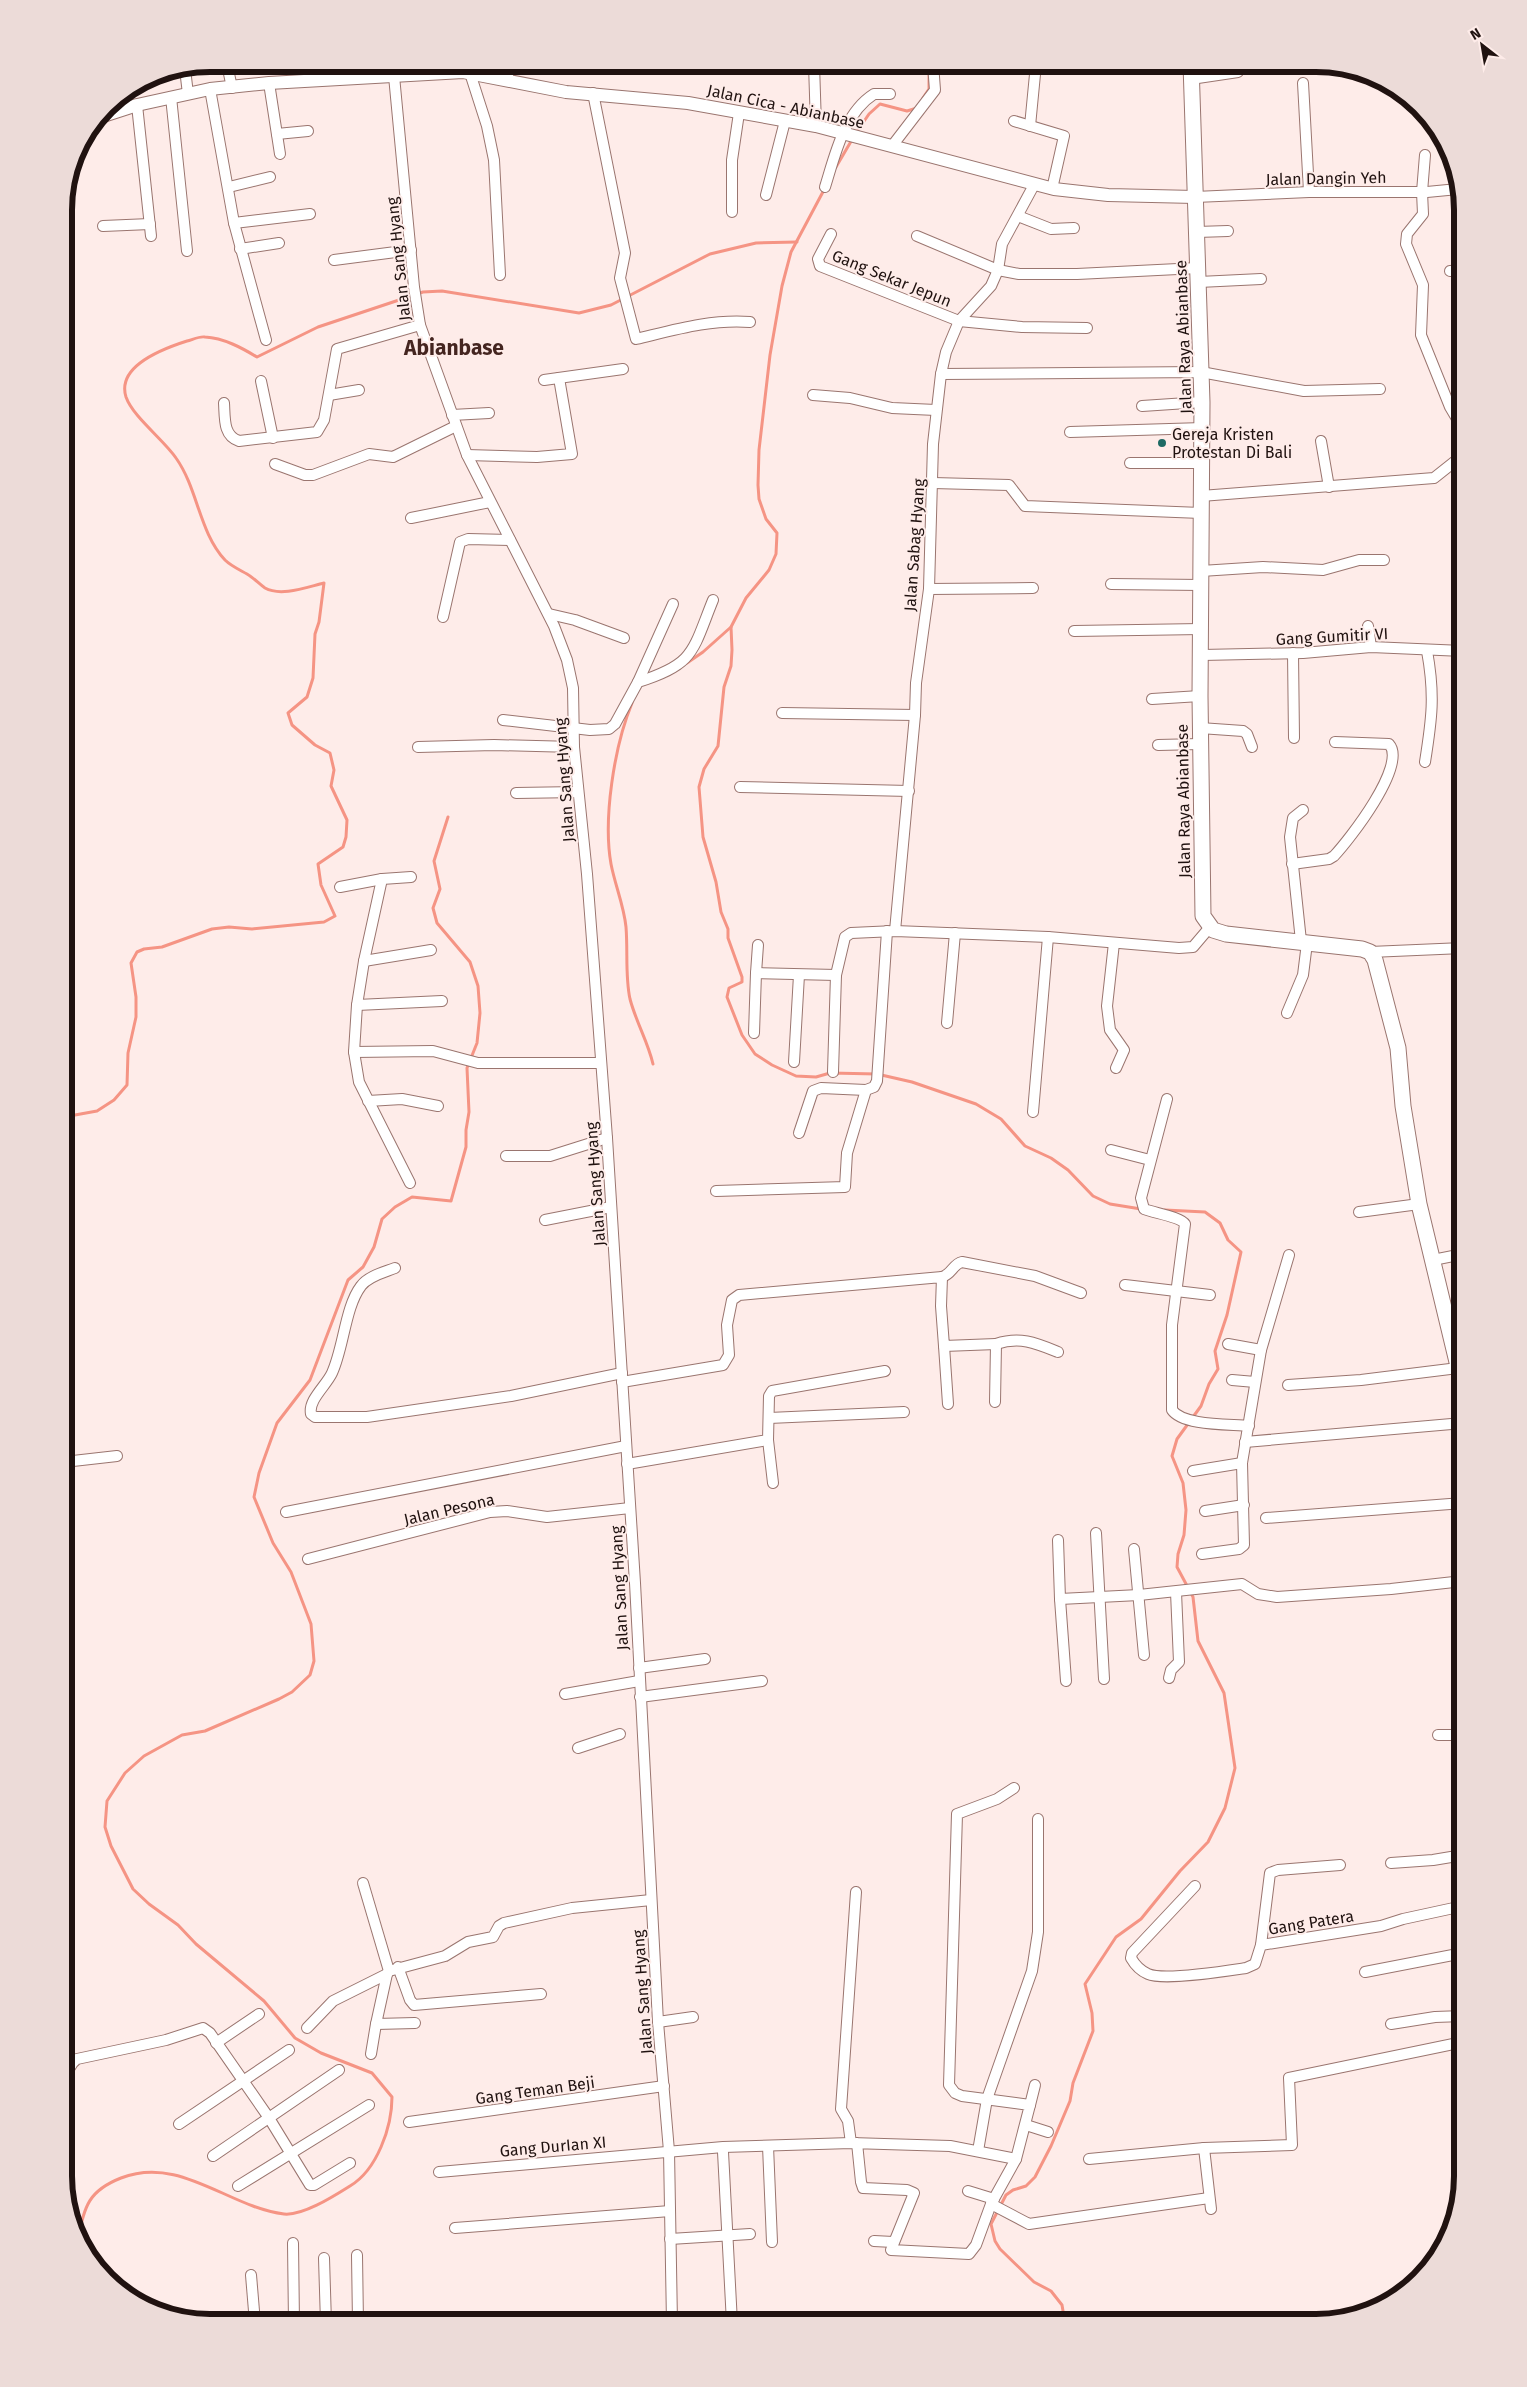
<svg xmlns="http://www.w3.org/2000/svg" width="1527" height="2387" font-family="'Fira Sans',sans-serif">
	<style>
		.lines { fill: none; stroke-linecap: round; stroke-linejoin: round }
		.stream { stroke: #f59484; stroke-width: 3 }
		.minor-casing { stroke: #9a756f; stroke-width: 12 }
		.tertiary-casing { stroke: #9a756f; stroke-width: 14 }
		.secondary-casing { stroke: #9a756f; stroke-width: 17 }
		.minor { stroke: #fff; stroke-width: 10 }
		.tertiary { stroke: #fff; stroke-width: 12 }
		.secondary { stroke: #fff; stroke-width: 15 }
		.poi-dot { fill: #1e6a64; stroke: #feece9; stroke-width: 2 }
		.labels { text-anchor: middle; stroke-width: 4; stroke-linejoin: round; paint-order: stroke }
		.street-label { font-size: 16px; fill: #201210; stroke: #feece9 }
		.poi-label { font-size: 16px; fill: #201210; stroke: #feece9; text-anchor: start }
		.district-label { font-size: 21px; font-weight: bold; fill: #442520; stroke: #feece9 }
		.rim { fill: none; stroke: #201210; stroke-width: 6 }
	</style>
	<rect width="100%" height="100%" fill="#feece9"/>
	<g class="lines">
		<g class="stream">
			<path d="M923,98L929,89V74"/>
			<path d="M856,133L869,114L880,104L907,111L917,108"/>
			<path d="M836,167L853,138"/>
			<path d="M731,627L732,650L731,666L724,687L718,746L704,769L699,787L703,837L716,882L721,912L728,929V938L742,977V982L729,988L727,997L742,1035L755,1054L772,1065L796,1076L816,1077L830,1073L877,1074L912,1082L976,1104L1001,1119L1025,1146L1051,1158L1068,1170L1093,1196L1110,1204L1141,1209"/>
			<path d="M687,663L703,652L731,627L746,598L769,570L776,554L777,533L766,519L759,499L758,485L759,450L770,355L782,286L791,252L825,188"/>
			<path d="M632,703C614,747 603,819 611,864C615,885 624,906 626,927C628,952 625,976 630,999C636,1022 648,1042 653,1064"/>
			<path d="M64,1117L97,1111L114,1100L127,1085L128,1053L136,1017V997L131,963L137,952L144,949L162,947L212,929L229,927L252,929L324,922L335,916L321,885L318,864L343,847L346,837L347,820L331,786L334,770L330,753L315,745L292,725L288,713L307,697L313,678L315,634L319,622L324,583C307,587 281,597 265,588C259,584 254,578 247,574C240,570 231,566 225,560C199,532 198,489 176,458C164,440 133,417 126,397C116,365 165,348 187,341C192,340 199,336 205,337C224,338 242,348 257,357L318,327L423,292L442,291L579,313L611,305L710,254L756,243L797,242"/>
			<path d="M78,2238C85,2206 88,2191 121,2178C180,2155 228,2207 284,2214C303,2216 334,2196 350,2186C377,2170 392,2127 392,2097L372,2073L321,2053L295,2038L264,2001L196,1944L178,1925L149,1904L133,1889L111,1846L105,1827L107,1801L125,1773L144,1756L182,1735L205,1731L279,1699L292,1692L310,1675L314,1661L311,1624L291,1572L273,1543L254,1497L259,1473L277,1423L310,1380L348,1280L363,1267L374,1247L382,1219L395,1207L412,1197L451,1201L466,1147V1130L469,1112L467,1068L477,1043L480,1013L478,986L470,962L437,923L433,908L440,889L434,861L448,817"/>
			<path d="M1065,2323L1062,2305L1051,2291L1034,2282L1000,2249L995,2241L991,2224L1006,2195L1013,2190L1026,2186L1035,2177L1051,2146L1070,2101L1073,2083L1093,2031L1092,2013L1085,1984L1116,1937L1141,1919L1180,1871L1208,1842L1225,1808L1235,1768L1224,1693L1198,1641L1193,1597L1177,1567L1178,1554L1184,1535L1186,1510L1183,1483L1172,1456L1177,1439L1201,1406L1209,1384L1218,1369L1215,1351L1227,1315L1241,1252L1228,1240L1220,1223L1205,1212L1165,1210"/>
		</g>
		<g class="minor-casing">
			<g id="minor">
				<path d="M227,64L232,88"/>
				<path d="M814,64L816,126"/>
				<path d="M185,69L188,94"/>
				<path d="M470,73L487,126L494,160L500,275"/>
				<path d="M394,76L414,287L420,325L467,455L554,626L567,660L573,688L574,747L587,874L607,1138L635,1583L658,2022L669,2151L672,2323"/>
				<path d="M1191,79L1238,72"/>
				<path d="M507,80L510,64"/>
				<path d="M269,83L280,154"/>
				<path d="M1303,83L1309,192"/>
				<path d="M210,89L234,223L266,340"/>
				<path d="M593,93L625,253L620,278L636,339C674,330 710,319 750,322"/>
				<path d="M171,97L187,251"/>
				<path d="M137,105L151,236"/>
				<path d="M1014,121L1064,136L1052,189"/>
				<path d="M1030,126L1036,64"/>
				<path d="M277,134L308,131"/>
				<path d="M892,146L935,90L933,64"/>
				<path d="M1425,155L1422,192L1423,214L1407,234L1406,244L1423,285L1421,335L1450,407L1463,429"/>
				<path d="M229,187L270,177"/>
				<path d="M825,187C835,155 844,113 874,94H890"/>
				<path d="M766,195L785,121"/>
				<path d="M1195,197L1309,192H1427L1458,189"/>
				<path d="M732,212V160L739,113"/>
				<path d="M1018,216L1051,229L1074,228"/>
				<path d="M234,223L310,214"/>
				<path d="M103,226L150,224"/>
				<path d="M1197,232L1228,231"/>
				<path d="M831,234L818,259L820,266L959,321L1022,327L1087,328"/>
				<path d="M917,236L998,270L1019,274H1077L1198,268"/>
				<path d="M240,249L279,243"/>
				<path d="M334,260L411,250"/>
				<path d="M1450,271L1463,270"/>
				<path d="M1199,282L1261,279"/>
				<path d="M941,374L1201,372L1304,391L1380,389"/>
				<path d="M544,380L623,369"/>
				<path d="M261,381L273,438"/>
				<path d="M329,395L359,390"/>
				<path d="M813,395L850,398L892,408L936,410"/>
				<path d="M224,403C225,418 223,436 239,441L317,432L324,420L337,349L420,325"/>
				<path d="M1142,406L1202,402"/>
				<path d="M452,415L489,413"/>
				<path d="M1070,432L1203,428"/>
				<path d="M1321,441L1329,487"/>
				<path d="M467,455L537,457L572,454L559,378"/>
				<path d="M1130,463H1202"/>
				<path d="M275,464L305,475H313L369,454L393,457L456,426"/>
				<path d="M933,483L1009,485L1025,506L1201,513"/>
				<path d="M1201,496L1434,478L1463,455"/>
				<path d="M411,518L490,502"/>
				<path d="M1201,571L1263,567L1323,570L1359,560H1384"/>
				<path d="M1111,584L1201,585"/>
				<path d="M929,589L1033,588"/>
				<path d="M549,614L575,620L624,638"/>
				<path d="M443,617L460,542L468,539L510,540"/>
				<path d="M1368,626L1371,647"/>
				<path d="M1074,631L1201,629"/>
				<path d="M1293,653L1294,738"/>
				<path d="M1202,655L1303,653L1371,647L1463,651"/>
				<path d="M638,682L673,604"/>
				<path d="M1152,699L1200,696"/>
				<path d="M782,713L915,715"/>
				<path d="M503,720L590,730L609,729L615,724L638,682C695,664 692,652 713,600"/>
				<path d="M1200,728L1243,731L1247,734L1252,747"/>
				<path d="M1158,745L1200,744"/>
				<path d="M418,747L494,745L574,747"/>
				<path d="M1425,762C1432,718 1435,695 1427,651"/>
				<path d="M740,787L909,791"/>
				<path d="M516,793L578,792"/>
				<path d="M1292,864L1329,859L1334,856C1349,840 1408,765 1389,744L1335,742"/>
				<path d="M411,877L382,879L364,961L357,1005L354,1052L433,1051L478,1063H600"/>
				<path d="M340,887L382,879"/>
				<path d="M895,931L915,715L916,683L929,589L933,444L941,374L946,352L959,321L991,286L998,270L1002,244L1034,185"/>
				<path d="M1301,941L1290,837L1293,818L1303,810"/>
				<path d="M1114,943L1107,1006L1110,1030L1124,1050L1116,1068"/>
				<path d="M1370,952L1463,948"/>
				<path d="M364,961L431,950"/>
				<path d="M756,973L758,945"/>
				<path d="M357,1005L442,1001"/>
				<path d="M1287,1013L1303,975L1307,943"/>
				<path d="M947,1023L955,933"/>
				<path d="M754,1033L756,973L836,975"/>
				<path d="M354,1052L359,1082L410,1183"/>
				<path d="M794,1062L799,975"/>
				<path d="M833,1072L836,975L845,937L851,933L895,931L1048,937L1179,948L1193,947L1210,927"/>
				<path d="M1167,1099L1141,1198L1144,1209C1154,1213 1181,1217 1185,1224L1172,1325V1410C1183,1426 1230,1424 1249,1426"/>
				<path d="M368,1101L402,1099L438,1106"/>
				<path d="M1033,1112L1048,937"/>
				<path d="M799,1133L813,1091L821,1088L866,1090"/>
				<path d="M1111,1150L1150,1160"/>
				<path d="M506,1156H550L607,1138"/>
				<path d="M716,1191L845,1187L847,1153L866,1090L874,1087L877,1081L887,931"/>
				<path d="M1359,1212L1419,1204"/>
				<path d="M545,1220L611,1207"/>
				<path d="M1433,1260L1463,1254"/>
				<path d="M395,1268C385,1272 368,1276 361,1286C345,1307 344,1347 332,1373C326,1386 308,1400 311,1414L315,1417H367L511,1396L622,1373"/>
				<path d="M942,1277C952,1274 953,1264 962,1262L1035,1276L1081,1293"/>
				<path d="M1125,1285L1210,1295"/>
				<path d="M996,1344C1020,1336 1036,1343 1058,1352"/>
				<path d="M1228,1344L1261,1350"/>
				<path d="M944,1346L948,1404"/>
				<path d="M1232,1380L1255,1382"/>
				<path d="M622,1382L723,1365L729,1355L727,1325L732,1300L739,1295L942,1277L941,1306L944,1346L996,1344L995,1402"/>
				<path d="M1288,1385L1361,1380L1458,1368"/>
				<path d="M769,1418L904,1412"/>
				<path d="M768,1440L773,1483"/>
				<path d="M1245,1442L1463,1423"/>
				<path d="M64,1462L117,1456"/>
				<path d="M627,1464L768,1440L769,1396L772,1391L885,1371"/>
				<path d="M1193,1471L1242,1463"/>
				<path d="M1205,1511L1244,1505"/>
				<path d="M286,1512L626,1446"/>
				<path d="M1266,1518L1463,1503"/>
				<path d="M1096,1533L1104,1679"/>
				<path d="M1058,1540L1060,1599L1139,1595L1242,1584L1258,1594L1277,1597L1391,1589L1463,1581"/>
				<path d="M1134,1549L1144,1655"/>
				<path d="M1202,1554L1239,1549L1244,1545L1242,1463L1261,1350L1289,1255"/>
				<path d="M308,1559L490,1512L507,1511L547,1517L630,1508"/>
				<path d="M1060,1599L1066,1681"/>
				<path d="M639,1668L705,1659"/>
				<path d="M1169,1678L1171,1670L1179,1662L1176,1592"/>
				<path d="M565,1694L639,1681"/>
				<path d="M640,1697L762,1681"/>
				<path d="M1438,1735H1463"/>
				<path d="M578,1748L620,1734"/>
				<path d="M1014,1788L997,1799L957,1814L949,2085L955,2093L962,2096L1030,2105L1016,2159"/>
				<path d="M1391,1863L1433,1860L1463,1855"/>
				<path d="M363,1883L389,1971"/>
				<path d="M1195,1886L1132,1953L1131,1958C1135,1965 1141,1971 1148,1974C1164,1981 1226,1971 1246,1968L1255,1964L1261,1945L1381,1926L1403,1919L1463,1906"/>
				<path d="M1261,1945L1270,1873L1278,1870L1340,1865"/>
				<path d="M398,1967L410,2000L414,2005L541,1994"/>
				<path d="M1365,1972L1463,1953"/>
				<path d="M387,1974L376,2024L415,2023"/>
				<path d="M658,2022L693,2017"/>
				<path d="M1391,2024L1435,2017L1463,2016"/>
				<path d="M307,2028L333,2001L387,1974L389,1971L445,1956L468,1942L493,1937L499,1926L504,1923L572,1908L651,1900"/>
				<path d="M216,2043L259,2014"/>
				<path d="M371,2054L376,2024"/>
				<path d="M64,2089C67,2078 67,2066 77,2059L166,2040L203,2028L210,2033L269,2118L310,2185H314L350,2163"/>
				<path d="M1030,2105L1035,2085"/>
				<path d="M409,2122L664,2086"/>
				<path d="M179,2124L289,2050"/>
				<path d="M1026,2125L1048,2132"/>
				<path d="M851,2143L848,2121L841,2109L856,1892"/>
				<path d="M768,2146L772,2242"/>
				<path d="M1204,2148L1211,2209"/>
				<path d="M978,2151L987,2099L1032,1971L1038,1932V1819"/>
				<path d="M723,2152L732,2323"/>
				<path d="M213,2156L339,2070"/>
				<path d="M1089,2159L1204,2148L1292,2145L1289,2078L1463,2042"/>
				<path d="M439,2172L723,2147L851,2143L950,2146L1016,2159L991,2204L976,2245L969,2254L891,2250L914,2193L907,2190L863,2188L861,2182L857,2143"/>
				<path d="M238,2186L369,2105"/>
				<path d="M968,2191L994,2199"/>
				<path d="M991,2204L1029,2224L1209,2198"/>
				<path d="M455,2228L670,2211"/>
				<path d="M670,2239L750,2234"/>
				<path d="M874,2241L893,2242"/>
				<path d="M293,2243L294,2323"/>
				<path d="M357,2255L358,2323"/>
				<path d="M324,2258L326,2323"/>
				<path d="M251,2275L255,2323"/>
			</g>
		</g>
		<g class="tertiary-casing">
			<path id="tertiary" d="M100,117L137,105L210,89L269,83L463,72L566,92L688,103L816,126L1054,189L1108,195L1195,197"/>
		</g>
		<g class="secondary-casing">
			<path id="secondary" d="M1191,64L1202,402L1200,696L1203,916L1213,930L1226,934L1362,949L1370,952L1375,960L1398,1048L1403,1106L1419,1204L1463,1387"/>
		</g>
		<use href="#minor" class="minor"/>
		<use href="#tertiary" class="tertiary"/>
		<use href="#secondary" class="secondary"/>
	</g>
	<circle class="poi-dot" cx="1162" cy="443" r="5"/>
	<g class="labels">
		<g class="street-label">
			<text transform="translate(786 106) rotate(12)" y="6">Jalan Cica - Abianbase</text>
			<text transform="translate(1326 178) rotate(-1)" y="6">Jalan Dangin Yeh</text>
			<text transform="translate(398 259) rotate(-96)" y="6">Jalan Sang Hyang</text>
			<text transform="translate(892 278) rotate(22)" y="6">Gang Sekar Jepun</text>
			<text transform="translate(1183 337) rotate(-92)" y="6">Jalan Raya Abianbase</text>
			<text transform="translate(914 545) rotate(-86)" y="6">Jalan Sabag Hyang</text>
			<text transform="translate(1332 636) rotate(-3)" y="6">Gang Gumitir VI</text>
			<text transform="translate(564 780) rotate(-94)" y="6">Jalan Sang Hyang</text>
			<text transform="translate(1183 801) rotate(-91)" y="6">Jalan Raya Abianbase</text>
			<text transform="translate(595 1184) rotate(-94)" y="6">Jalan Sang Hyang</text>
			<text transform="translate(449 1509) rotate(-13)" y="6">Jalan Pesona</text>
			<text transform="translate(619 1588) rotate(-93)" y="6">Jalan Sang Hyang</text>
			<text transform="translate(1311 1922) rotate(-9)" y="6">Gang Patera</text>
			<text transform="translate(642 1992) rotate(-94)" y="6">Jalan Sang Hyang</text>
			<text transform="translate(535 2090) rotate(-8)" y="6">Gang Teman Beji</text>
			<text transform="translate(553 2146) rotate(-5)" y="6">Gang DurIan XI</text>
		</g>
		<g class="poi-label">
			<text x="1172" y="440">Gereja Kristen<tspan x="1172" dy="18">Protestan Di Bali</tspan></text>
		</g>
		<g class="district-label">
			<text x="454" y="355">Abianbase</text>
		</g>
	</g>
	<path d="M0 0H1527V2387H0ZM210 72H1316A138 138 0 0 1 1454 210V2176A138 138 0 0 1 1316 2314H210A138 138 0 0 1 72 2176V210A138 138 0 0 1 210 72Z" fill="#ecdbd8" fill-rule="evenodd"/>
	<path class="rim" d="M210 72H1316A138 138 0 0 1 1454 210V2176A138 138 0 0 1 1316 2314H210A138 138 0 0 1 72 2176V210A138 138 0 0 1 210 72Z"/>
	<g transform="translate(1482 45) rotate(329)" stroke="#feece9" stroke-width="4" paint-order="stroke">
	<path d="M0-4L9 19L0 12L-9 19Z" fill="#201210"/>
	<text y="-8" font-size="14" font-weight="bold" text-anchor="middle" fill="#201210">N</text>
	</g>
</svg>
